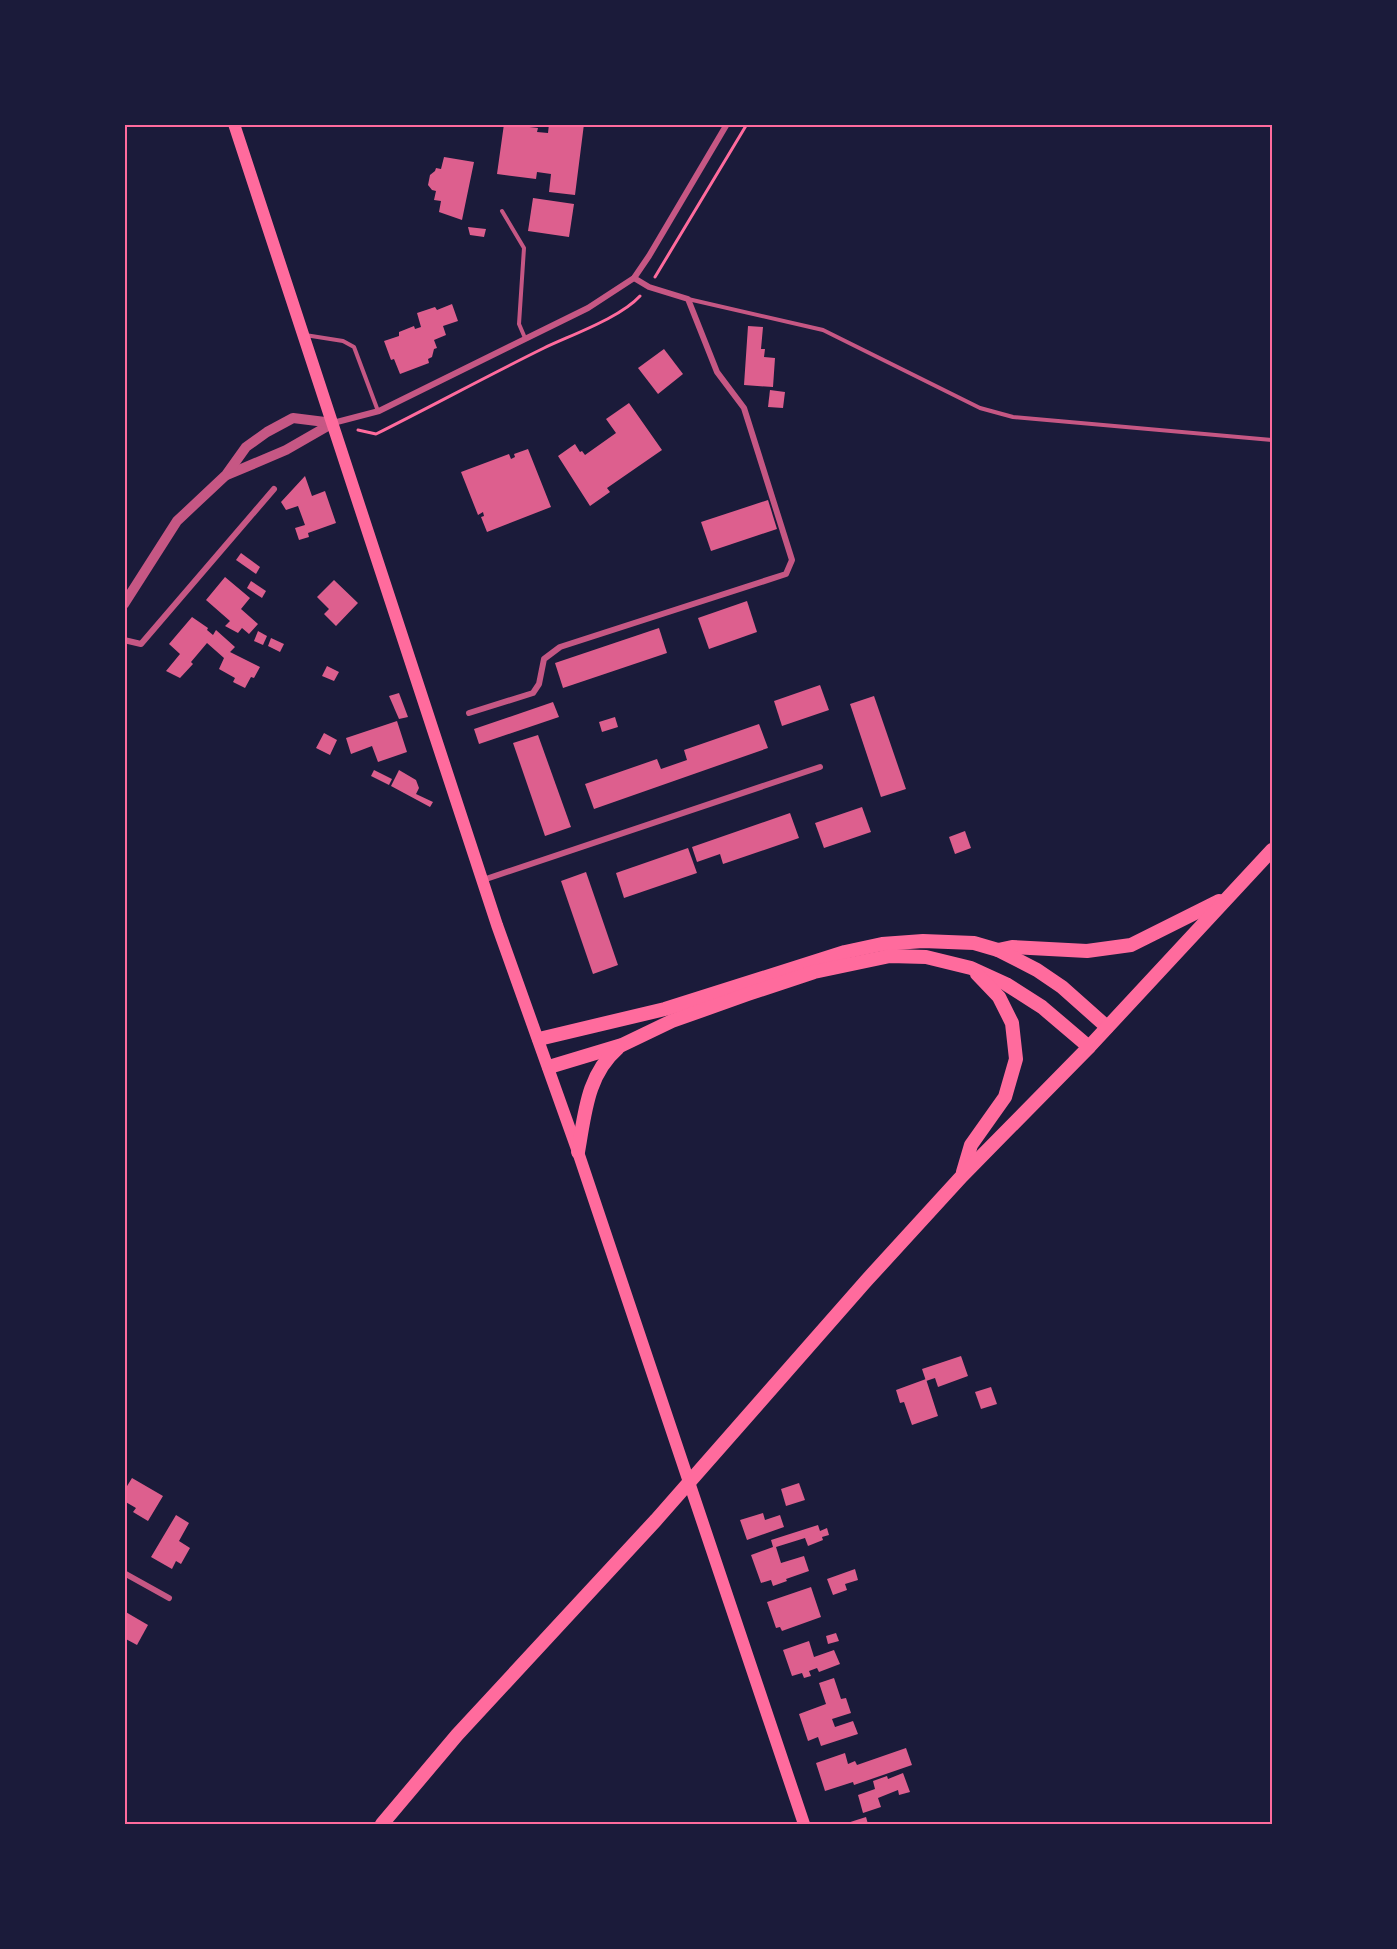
<svg xmlns="http://www.w3.org/2000/svg" width="1397" height="1949" font-family="'Golos Text',sans-serif">
	<style>
		.building { fill: #dd5f8e }
		.lines { fill: none; stroke-linecap: round; stroke-linejoin: round }
		.path { stroke: #ff6b9d; stroke-width: 3 }
		.service { stroke: #c65784; stroke-width: 4 }
		.minor { stroke: #c65784; stroke-width: 6 }
		.tertiary { stroke: #c65784; stroke-width: 10 }
		.secondary { stroke: #ff6b9d; stroke-width: 12 }
		.primary { stroke: #ff6b9d; stroke-width: 14 }
		.neatline { fill: none; stroke: #ff6b9d; stroke-width: 2 }
	</style>
	<rect width="100%" height="100%" fill="#1b1b3a"/>
	<g class="building">
		<path d="M504,124L538,128L537,132L548,133L549,124H584L575,195L549,192L551,174L537,172L536,179L497,174Z"/>
		<path d="M444,157L474,162L462,220L439,212L441,201L434,200L436,191L432,190L428,185L430,175L435,171L436,168L441,169Z"/>
		<path d="M533,198L574,204L569,237L528,231Z"/>
		<path d="M468,227L486,229L484,237L470,235Z"/>
		<path d="M452,304L458,321L443,326L446,335L434,340L437,348L434,349L432,357L428,359L429,363L400,374L394,359L391,360L384,341L399,336V332L414,326L415,329L421,327L417,313L435,307L437,310Z"/>
		<path d="M748,326L763,327L761,349H765L764,357L775,358L773,387L744,385Z"/>
		<path d="M664,349L683,374L658,394L638,368Z"/>
		<path d="M770,390L785,392L783,408L768,407Z"/>
		<path d="M629,403L662,450L607,488L610,492L590,506L558,456L575,444L580,452L582,451L585,455L616,433L606,419Z"/>
		<path d="M528,449L551,507L487,532L481,517L484,516L483,512L478,515L461,472L509,454L511,459L515,457L514,454Z"/>
		<path d="M305,476L312,496L325,491L336,523L308,533L309,537L299,540L295,528L305,525L298,506L286,510L281,502Z"/>
		<path d="M768,500L777,529L711,551L701,522Z"/>
		<path d="M241,553L260,567L256,574L236,560Z"/>
		<path d="M225,577L250,598L241,609L258,624L249,634L242,628L238,633L225,626L230,621L206,600Z"/>
		<path d="M334,580L358,603L336,626L324,614L329,609L317,597Z"/>
		<path d="M251,581L266,591L262,598L247,588Z"/>
		<path d="M747,601L757,632L709,649L698,618Z"/>
		<path d="M192,617L208,628L207,630L213,635L216,630L235,647L230,652L260,667L254,678L251,677L245,688L233,682L235,678L219,669L224,658L207,643L191,662L193,664L180,678L166,671L180,654L169,644Z"/>
		<path d="M659,628L667,653L563,688L555,663Z"/>
		<path d="M258,631L267,636L263,645L254,641Z"/>
		<path d="M271,638L284,644L280,652L268,646Z"/>
		<path d="M327,666L339,672L334,681L322,676Z"/>
		<path d="M820,685L829,710L782,726L774,701Z"/>
		<path d="M399,693L408,717L399,719L389,696Z"/>
		<path d="M874,696L906,789L881,797L850,704Z"/>
		<path d="M553,702L559,717L479,744L474,729Z"/>
		<path d="M615,717L618,727L602,732L599,722Z"/>
		<path d="M397,721L407,752L378,762L372,746L351,754L346,738Z"/>
		<path d="M759,724L768,748L594,809L585,784L657,759L661,769L687,760L684,750Z"/>
		<path d="M324,733L337,740L330,755L316,748Z"/>
		<path d="M538,735L571,827L545,836L513,743Z"/>
		<path d="M374,770L392,779L389,785L371,776Z"/>
		<path d="M399,770L416,780L419,788L416,794L433,802L430,807L391,786Z"/>
		<path d="M862,807L871,832L824,848L815,823Z"/>
		<path d="M790,813L799,838L723,864L720,854L697,862L692,847Z"/>
		<path d="M965,831L971,848L955,854L949,837Z"/>
		<path d="M688,848L697,873L624,898L616,873Z"/>
		<path d="M586,872L618,965L593,974L561,881Z"/>
		<path d="M961,1356L968,1376L938,1387L935,1378L926,1381L922,1369Z"/>
		<path d="M926,1379L938,1416L912,1425L904,1402L900,1403L896,1390Z"/>
		<path d="M991,1387L997,1404L981,1409L975,1392Z"/>
		<path d="M132,1478L163,1496L148,1521L133,1512L136,1508L124,1501V1491Z"/>
		<path d="M799,1483L805,1500L786,1506L781,1489Z"/>
		<path d="M763,1513L765,1520L780,1515L784,1527L747,1540L740,1520Z"/>
		<path d="M176,1515L189,1523L179,1541L190,1548L181,1564L176,1561L172,1569L151,1557Z"/>
		<path d="M818,1525L820,1531L827,1528L829,1535L822,1537L823,1540L808,1546L805,1538L776,1547L781,1563L804,1556L809,1571L786,1579L787,1581L773,1586L771,1580L761,1583L751,1555L773,1547L771,1540Z"/>
		<path d="M855,1569L858,1580L845,1584L847,1590L833,1595L827,1579Z"/>
		<path d="M811,1587L821,1617L782,1631L780,1627L776,1628L767,1602Z"/>
		<path d="M124,1611L148,1625L137,1645L124,1638Z"/>
		<path d="M836,1633L839,1641L828,1644L826,1636Z"/>
		<path d="M809,1641L814,1657L834,1650L840,1664L819,1672L817,1668L809,1671L811,1676L804,1678L802,1673L792,1676L783,1650Z"/>
		<path d="M834,1678L841,1699L846,1698L851,1713L832,1719L835,1727L853,1721L858,1734L821,1746L818,1737L808,1741L799,1714L826,1704L819,1683Z"/>
		<path d="M906,1748L912,1765L854,1785L853,1782L825,1791L816,1763L845,1753L848,1764L855,1761L857,1765Z"/>
		<path d="M903,1773L910,1792L899,1795L898,1790L878,1798L881,1807L863,1813L858,1795L875,1789L873,1781L887,1776L888,1779Z"/>
		<path d="M866,1817L868,1824H844Z"/>
	</g>
	<g class="lines">
		<g class="path">
			<path d="M655,277L747,124"/>
			<path d="M358,430L376,434C432,406 487,376 544,348C571,335 620,318 640,296"/>
		</g>
		<g class="service">
			<path d="M502,211L524,248L519,324L525,338"/>
			<path d="M688,299L823,330L980,408L1013,417L1272,440"/>
			<path d="M305,335L343,341L354,347L378,411"/>
		</g>
		<g class="minor">
			<path d="M333,423L379,411L588,308L634,278L649,256L727,124"/>
			<path d="M124,640L141,644L274,489"/>
			<path d="M469,713L533,693L539,684L544,659L560,647L786,574L792,560L744,408L717,372L688,299L649,287L634,278"/>
			<path d="M483,880L820,767"/>
			<path d="M124,1573L169,1598"/>
		</g>
		<g class="tertiary">
			<path d="M227,475L286,450L333,423"/>
			<path d="M124,604L177,521L226,475L246,447L267,432L293,418L333,423"/>
		</g>
		<path class="secondary" d="M234,124L497,925L578,1152L804,1824"/>
		<g class="primary">
			<path d="M998,950L1012,947L1087,951L1131,945L1219,901"/>
			<path d="M539,1039L665,1009L845,952L882,944L923,941L974,943L998,950L1037,970L1062,987L1107,1027"/>
			<path d="M549,1067L622,1045L672,1021L748,994L814,972L890,956L926,957L971,968L1006,984L1042,1007L1089,1047"/>
			<path d="M578,1152C585,1113 587,1075 618,1048"/>
			<path d="M963,1172L971,1145L1005,1097L1016,1059L1012,1023L999,997L977,974"/>
			<path d="M382,1824L457,1735L656,1520L866,1281L962,1176L1089,1047L1272,850"/>
		</g>
	</g>
	<rect width="1397" height="1949" fill="none" stroke="#1b1b3a" stroke-width="252"/>
	<rect x="126" y="126" width="1145" height="1697" class="neatline"/>
</svg>
